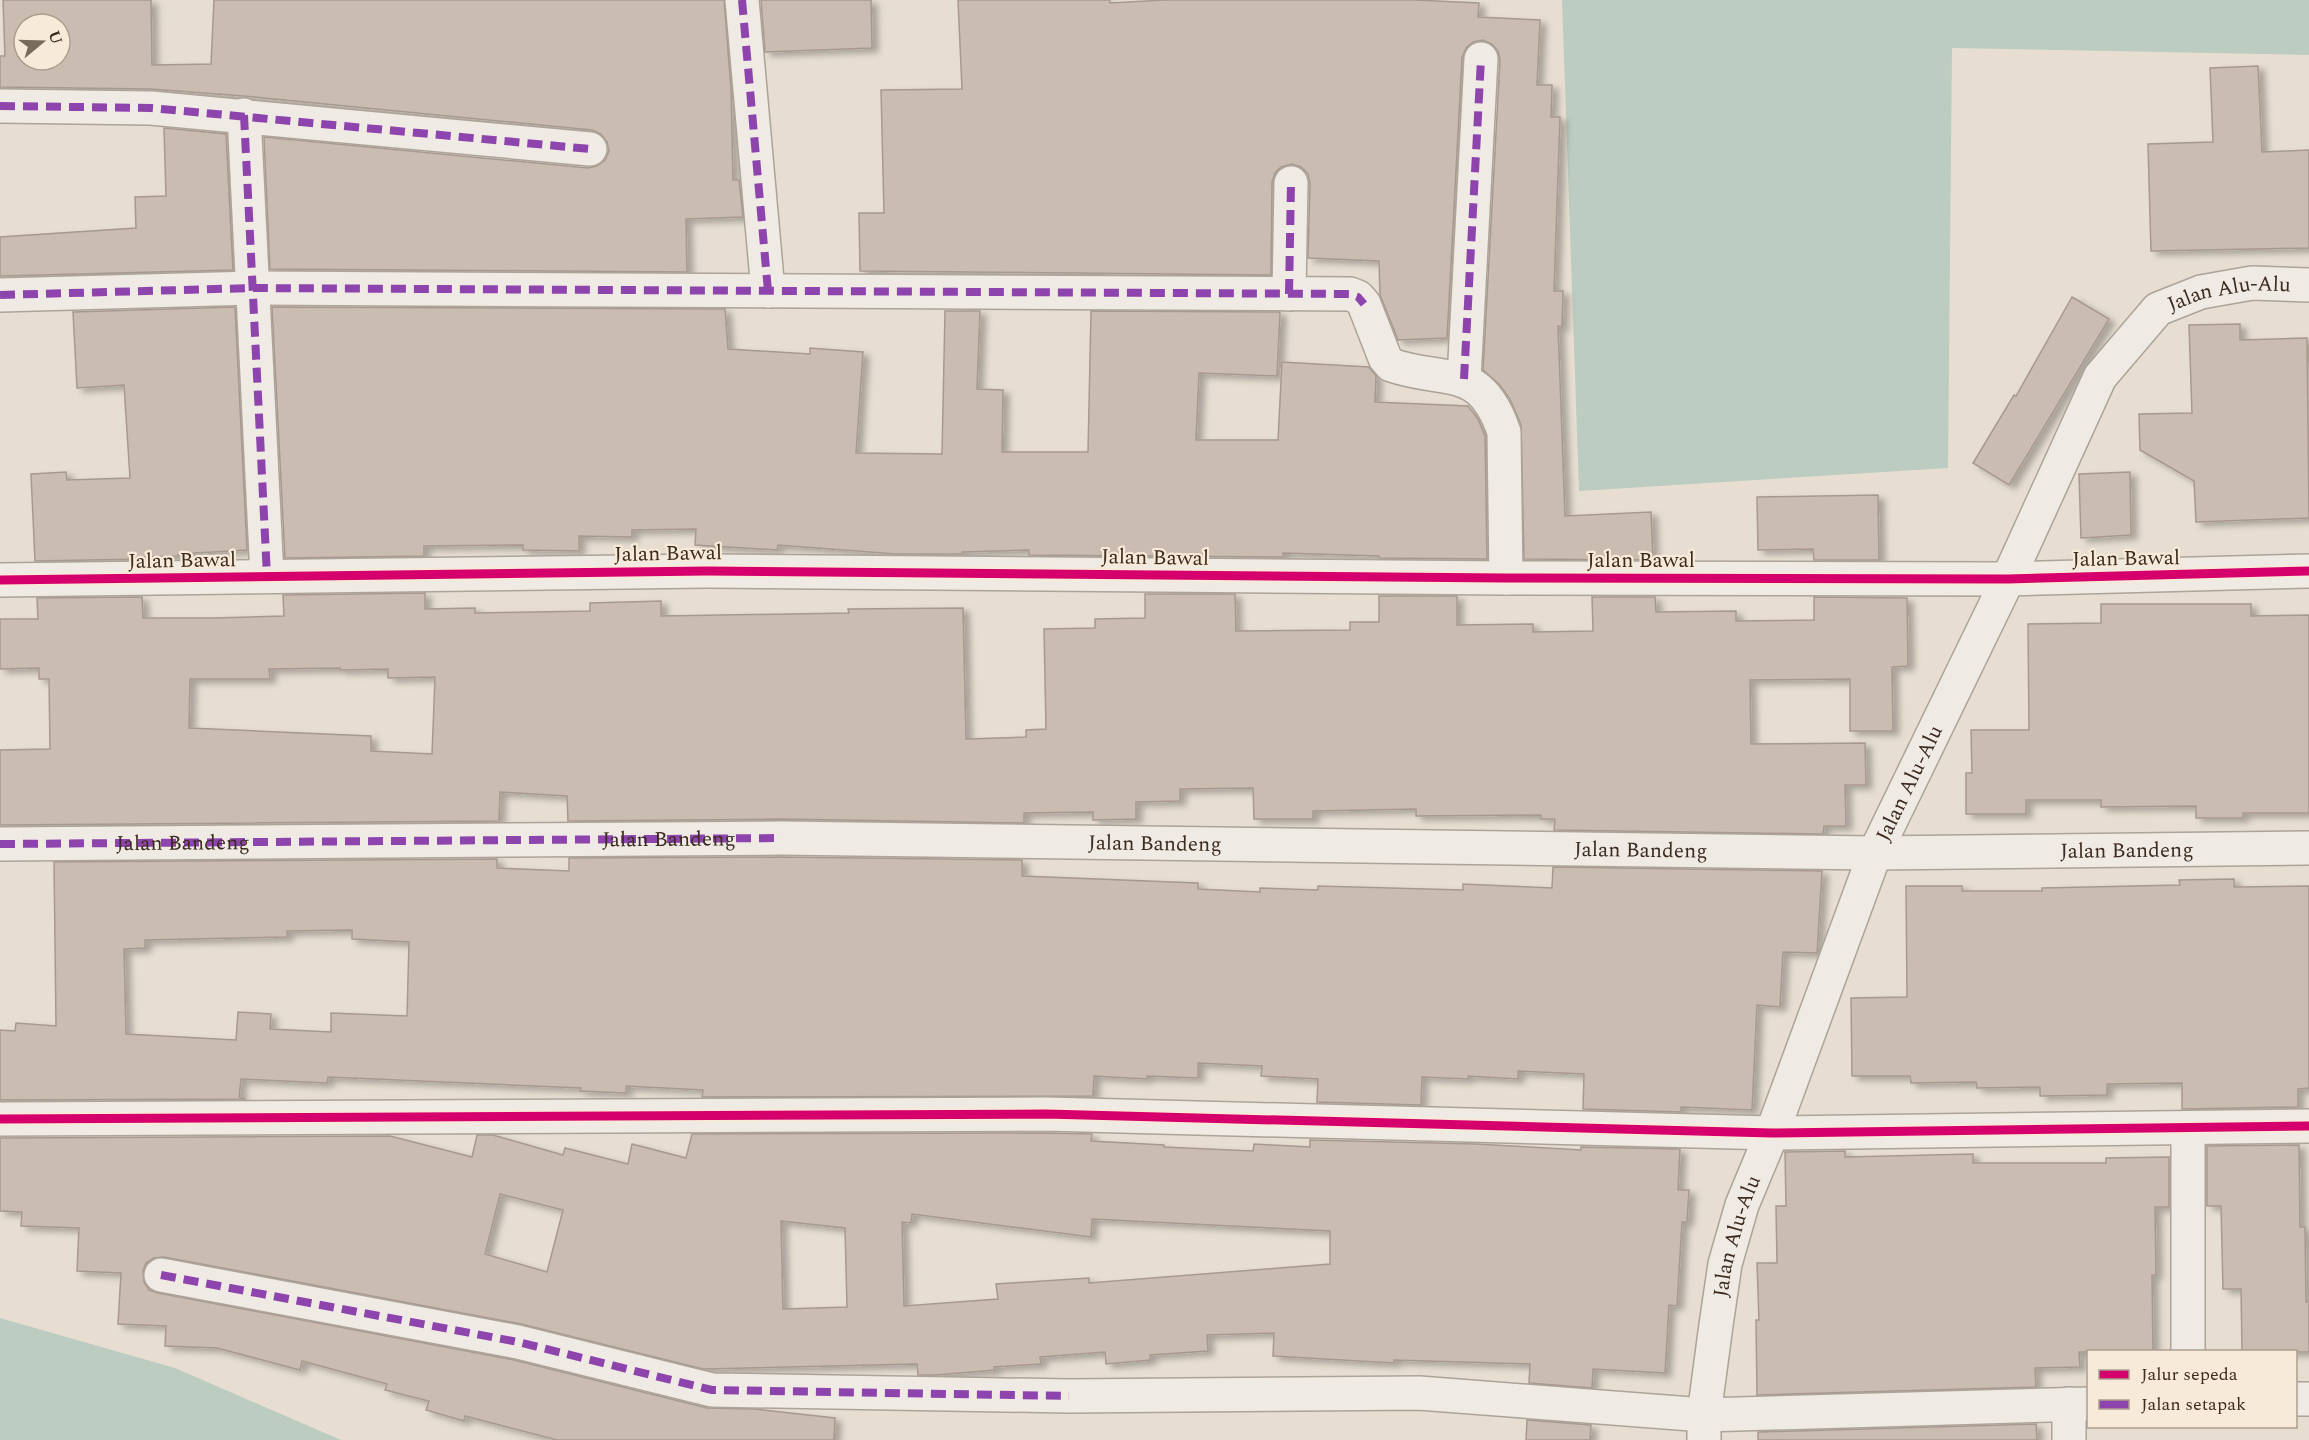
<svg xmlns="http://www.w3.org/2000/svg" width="2309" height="1440" font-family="Spectral,serif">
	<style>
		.water { fill: #bcccc0 }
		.building { fill: #cbbcb1; stroke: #a8998f; stroke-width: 1.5; fill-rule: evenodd; filter: url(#shadow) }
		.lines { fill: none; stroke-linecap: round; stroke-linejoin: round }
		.street-casing { stroke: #aca399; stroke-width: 36 }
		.street { stroke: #efeae3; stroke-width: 33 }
		.quiet { stroke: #8e44ad; stroke-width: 8; stroke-dasharray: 15 8; stroke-linecap: butt }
		.cycleway-casing { stroke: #f7ead8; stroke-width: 13 }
		.cycleway { stroke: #d6006c; stroke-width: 9 }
		.labels { text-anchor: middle; stroke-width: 4.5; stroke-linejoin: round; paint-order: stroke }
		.street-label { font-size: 21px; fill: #3c2b20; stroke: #f7ead8 }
	</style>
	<defs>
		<filter id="shadow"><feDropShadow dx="6" dy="4" stdDeviation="3" flood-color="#0004"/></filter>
	</defs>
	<rect width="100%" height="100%" fill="#e7ded1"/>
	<g class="water">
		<path d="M1562,0H2309V55L1952,48L1948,468L1579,491Z"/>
		<path d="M0,1318L175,1368L341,1440H0Z"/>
	</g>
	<g class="building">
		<path d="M3,0H151L152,65L211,64L214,0H724L731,89L733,180H739L743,217L686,219L687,272L270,269L264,137L588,168L597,166L605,160L609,151L607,142L601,134L592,130L244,96L151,89L0,87V56H5ZM24,24H60V60H24Z"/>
		<path d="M761,0H871L872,48L765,52Z"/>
		<path d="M958,0H1110V3L1164,0H1415L1479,3L1478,17L1540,20L1537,85H1552L1551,117H1560L1554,291H1563L1562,327L1558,326L1565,516L1651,512L1653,560L1524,559L1521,425L1510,399L1499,384L1483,370L1500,60L1498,51L1492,44L1483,40L1473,42L1466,48L1462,58L1447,338L1398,340L1380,295L1379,261L1308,258L1310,183L1308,174L1301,167L1292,164L1281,167L1275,173L1272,182L1271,275L860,271L859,213H884L881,90L962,89Z"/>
		<path d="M2258,66L2262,152L2309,150V248L2151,251L2148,144L2213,142L2210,68Z"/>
		<path d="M164,128L226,134L233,270L0,276V237L136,228L135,197L166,196Z"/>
		<path d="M2072,297L2109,319L2009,485L1973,463L2014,395L2016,396Z"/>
		<path d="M235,307L247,550L178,554V556L141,557V559L35,561L31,474L66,472L67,480L130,478L124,385L77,388L73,312Z"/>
		<path d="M272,307L725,309L728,349L810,354V348L863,352L856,453L942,454L945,311H980L977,389L1003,390L1002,452H1088L1091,311L1280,312L1277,376L1199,373L1196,440H1278L1282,362L1369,367L1376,376L1375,402L1468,406L1478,419L1485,436L1487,559L1379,558V556L1283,553V557L1029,555V550L962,552V554H896L778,545L777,550L695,545L696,529L632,530V537L579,536V551L523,550V545L424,546V556L285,558Z"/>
		<path d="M2240,324V340L2307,338L2309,518L2196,522L2194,481L2140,450L2139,414L2192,413L2189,325Z"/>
		<path d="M2130,472L2131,535L2081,538L2079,474Z"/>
		<path d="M1878,495L1879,560H1814L1813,549L1758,550L1757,497Z"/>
		<path d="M425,593V609L475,608V613L590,611V603L661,601V616L849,613L848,609L963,608L966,739L1026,737V730L1046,729L1044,629L1095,628V619L1145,618V594H1235L1236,631L1350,630V622H1379V596H1457V625L1533,624V632L1593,631L1592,597H1655L1656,612L1736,611V621L1814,620V597L1907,598L1908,666L1892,667L1893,731H1850V679L1750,680L1751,744L1865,743L1866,785H1845L1846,826H1824L1823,834L1554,830L1555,819H1541V815L1416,816V809L1313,811V819H1254L1253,788L1180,789V801L1136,802V819L1093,820V812L1024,813V823L782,819L568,821L567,796L500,792L499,821L0,825V750L50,749L49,679H39V668L0,669V619H38L37,598L142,597L143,618H212L284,616L283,595ZM340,668V670L388,669V678L435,677L432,754L371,751V736L189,728L190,679H270L269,669Z"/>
		<path d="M2101,604H2251V616L2309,615V813H2243V818H2196V806L2101,807V800H2026V814H1966V773H1972L1971,730H2029L2028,624L2101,623Z"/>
		<path d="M782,857L1022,860V876L1198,883V889L1260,892V888L1318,890V886L1463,890V884L1552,888L1553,867L1822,871L1817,953L1783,952L1780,1007L1757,1005L1752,1110L1681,1107V1112L1583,1109L1584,1074L1518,1071V1079L1468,1076V1079L1422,1077L1421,1105L1317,1102L1318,1079L1261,1076L1262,1066L1198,1063V1078L1147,1076V1079L1094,1076L1093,1096L702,1097L703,1090L626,1086V1093L580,1091L581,1088L328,1077L327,1083L241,1079L239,1097L246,1099L0,1100V1030L15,1031L16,1023L56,1026L54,862L497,859V868L569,871V858ZM352,930V939L409,942L407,1016L331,1013V1032L270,1029L271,1014L238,1012L236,1040L126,1034L124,949L145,948V940L287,937V931Z"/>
		<path d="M2234,879V887L2309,886V1088L2298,1089V1107L2182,1109V1083L2107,1084V1095L2040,1096V1087L1977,1088L1976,1082L1911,1083L1910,1076H1852L1851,998L1907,997L1906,886H1962V891H2042V888L2180,885L2179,880Z"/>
		<path d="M1046,1133L1092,1134L1091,1141L1164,1145V1147L1253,1151L1254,1144L1310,1147V1140L1476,1144L1581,1150V1147L1680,1149L1678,1190H1689L1687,1222H1682L1677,1306L1669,1305L1665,1373L1593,1369L1592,1388L1529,1383L1530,1364L1394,1360V1363L1273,1356L1274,1333L1207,1335L1208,1351L1150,1355V1360L1106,1364L1105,1352L1040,1357L1041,1364L994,1367L995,1370L936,1375H918L917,1364L703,1369L521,1324L164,1257L154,1258L146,1263L143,1271L144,1282L149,1290L158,1293L514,1360L707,1408L754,1409L835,1418L834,1440H557L465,1416L464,1421L426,1410L429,1401L385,1390L387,1384L302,1361L300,1370L217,1348L165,1346L166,1326L118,1324L121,1273L77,1271L79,1228L21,1226L22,1212L0,1211V1138L390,1136L472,1157L477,1135H493L563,1155L565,1148L628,1164L632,1144L686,1158L692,1134ZM500,1194L563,1210L547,1272L485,1254ZM912,1214L1091,1237L1092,1219L1330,1231V1264L1089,1283V1278L996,1284L998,1299L904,1306L902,1222L911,1223ZM781,1221L845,1228L847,1307L783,1309Z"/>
		<path d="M2299,1145L2300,1227H2305L2306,1302H2309V1352H2242L2241,1289H2223L2221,1206H2207V1146Z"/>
		<path d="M1845,1151V1157L1973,1154V1163H2106V1158L2169,1157V1207H2155L2156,1275H2152L2153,1352H2079L2080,1367L2035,1368L2036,1387L1757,1395L1756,1320H1759L1757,1263H1777L1776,1206H1786L1785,1152Z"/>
		<path d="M1527,1420L1591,1425L1590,1440H1526Z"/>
		<path d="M2036,1424L2037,1440H1758V1432Z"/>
	</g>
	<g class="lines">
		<g class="street-casing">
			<g id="street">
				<path d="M742,0L768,291"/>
				<path d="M0,106L151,108L590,149"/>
				<path d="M244,115L267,576"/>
				<path d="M1289,294L1291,183"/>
				<path d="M0,295L253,288L1350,294L1358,297L1364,304L1385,358L1391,365C1446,384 1480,362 1504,432L1506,578"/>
				<path d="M1464,379L1481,59"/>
				<path d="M0,580L707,571L1506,578L2008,579L2309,571"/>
				<path id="s1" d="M0,844L782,838L1875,853L2309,848"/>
				<path d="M0,1119L1046,1114L1772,1133L2309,1126"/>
				<path d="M2188,1128V1352"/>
				<path d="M161,1275L518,1342L712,1390L1069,1396L1419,1393L1704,1415L2088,1404"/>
				<path d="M2296,1399H2309"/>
				<path d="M2069,1404V1440"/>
				<path id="s2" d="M1704,1440V1415L1716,1325L1725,1264L1742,1205L1772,1133L1875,853L2008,579L2100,377L2158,309L2201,292L2252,283L2309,285"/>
			</g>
		</g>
		<use href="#street" class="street"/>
		<g class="quiet">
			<path d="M742,0L768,291"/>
			<path d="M0,106L151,108L590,149"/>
			<path d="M244,115L267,576"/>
			<path d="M1289,294L1291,183"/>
			<path d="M0,295L253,288L1350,294L1358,297L1364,304"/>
			<path d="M1464,379L1481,59"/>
			<path id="s3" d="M0,844L782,838"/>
			<path d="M161,1275L518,1342L712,1390L1069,1396"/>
		</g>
		<g class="cycleway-casing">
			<g id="cycleway">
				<path d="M0,580L707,571L1506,578L2008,579L2309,571"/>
				<path d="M0,1119L1046,1114L1772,1133L2309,1126"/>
			</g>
		</g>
		<use href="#cycleway" class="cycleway"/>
	</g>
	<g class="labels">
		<g class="street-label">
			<text dy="7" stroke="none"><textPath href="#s2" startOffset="1305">Jalan Alu-Alu</textPath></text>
			<text transform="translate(668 553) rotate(-1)" y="7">Jalan Bawal</text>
			<text transform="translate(1155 557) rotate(1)" y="7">Jalan Bawal</text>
			<text transform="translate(2126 558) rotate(-1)" y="7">Jalan Bawal</text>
			<text transform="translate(182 560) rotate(-1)" y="7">Jalan Bawal</text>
			<text x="1641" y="567">Jalan Bawal</text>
			<text dy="7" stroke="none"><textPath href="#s2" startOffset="693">Jalan Alu-Alu</textPath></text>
			<text dy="7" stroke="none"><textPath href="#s3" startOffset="669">Jalan Bandeng</textPath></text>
			<text dy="7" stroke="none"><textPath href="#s3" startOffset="183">Jalan Bandeng</textPath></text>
			<text dy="7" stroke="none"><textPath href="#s1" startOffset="1155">Jalan Bandeng</textPath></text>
			<text dy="7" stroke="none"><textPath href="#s1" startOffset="1641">Jalan Bandeng</textPath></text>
			<text dy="7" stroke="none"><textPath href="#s1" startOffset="2127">Jalan Bandeng</textPath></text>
			<text dy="7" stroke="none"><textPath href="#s2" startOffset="207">Jalan Alu-Alu</textPath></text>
		</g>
	</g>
	<rect x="2087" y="1350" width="210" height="78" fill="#f7ead8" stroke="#ac9e8e" stroke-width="1.5"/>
	<rect x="2099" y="1370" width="30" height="9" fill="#d6006c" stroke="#ac9e8e" stroke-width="1.5"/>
	<text x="2141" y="1380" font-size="18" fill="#3c2b20">Jalur sepeda</text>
	<rect x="2099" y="1400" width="30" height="9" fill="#8e44ad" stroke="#ac9e8e" stroke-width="1.5"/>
	<text x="2141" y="1410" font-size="18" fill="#3c2b20">Jalan setapak</text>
	<g transform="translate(42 42) rotate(71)"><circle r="28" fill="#f7ead8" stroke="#ac9e8e" stroke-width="1.5"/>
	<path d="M0-4.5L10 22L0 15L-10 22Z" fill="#786a5e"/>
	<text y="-9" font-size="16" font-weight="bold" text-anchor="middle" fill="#3c2b20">U</text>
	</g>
</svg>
